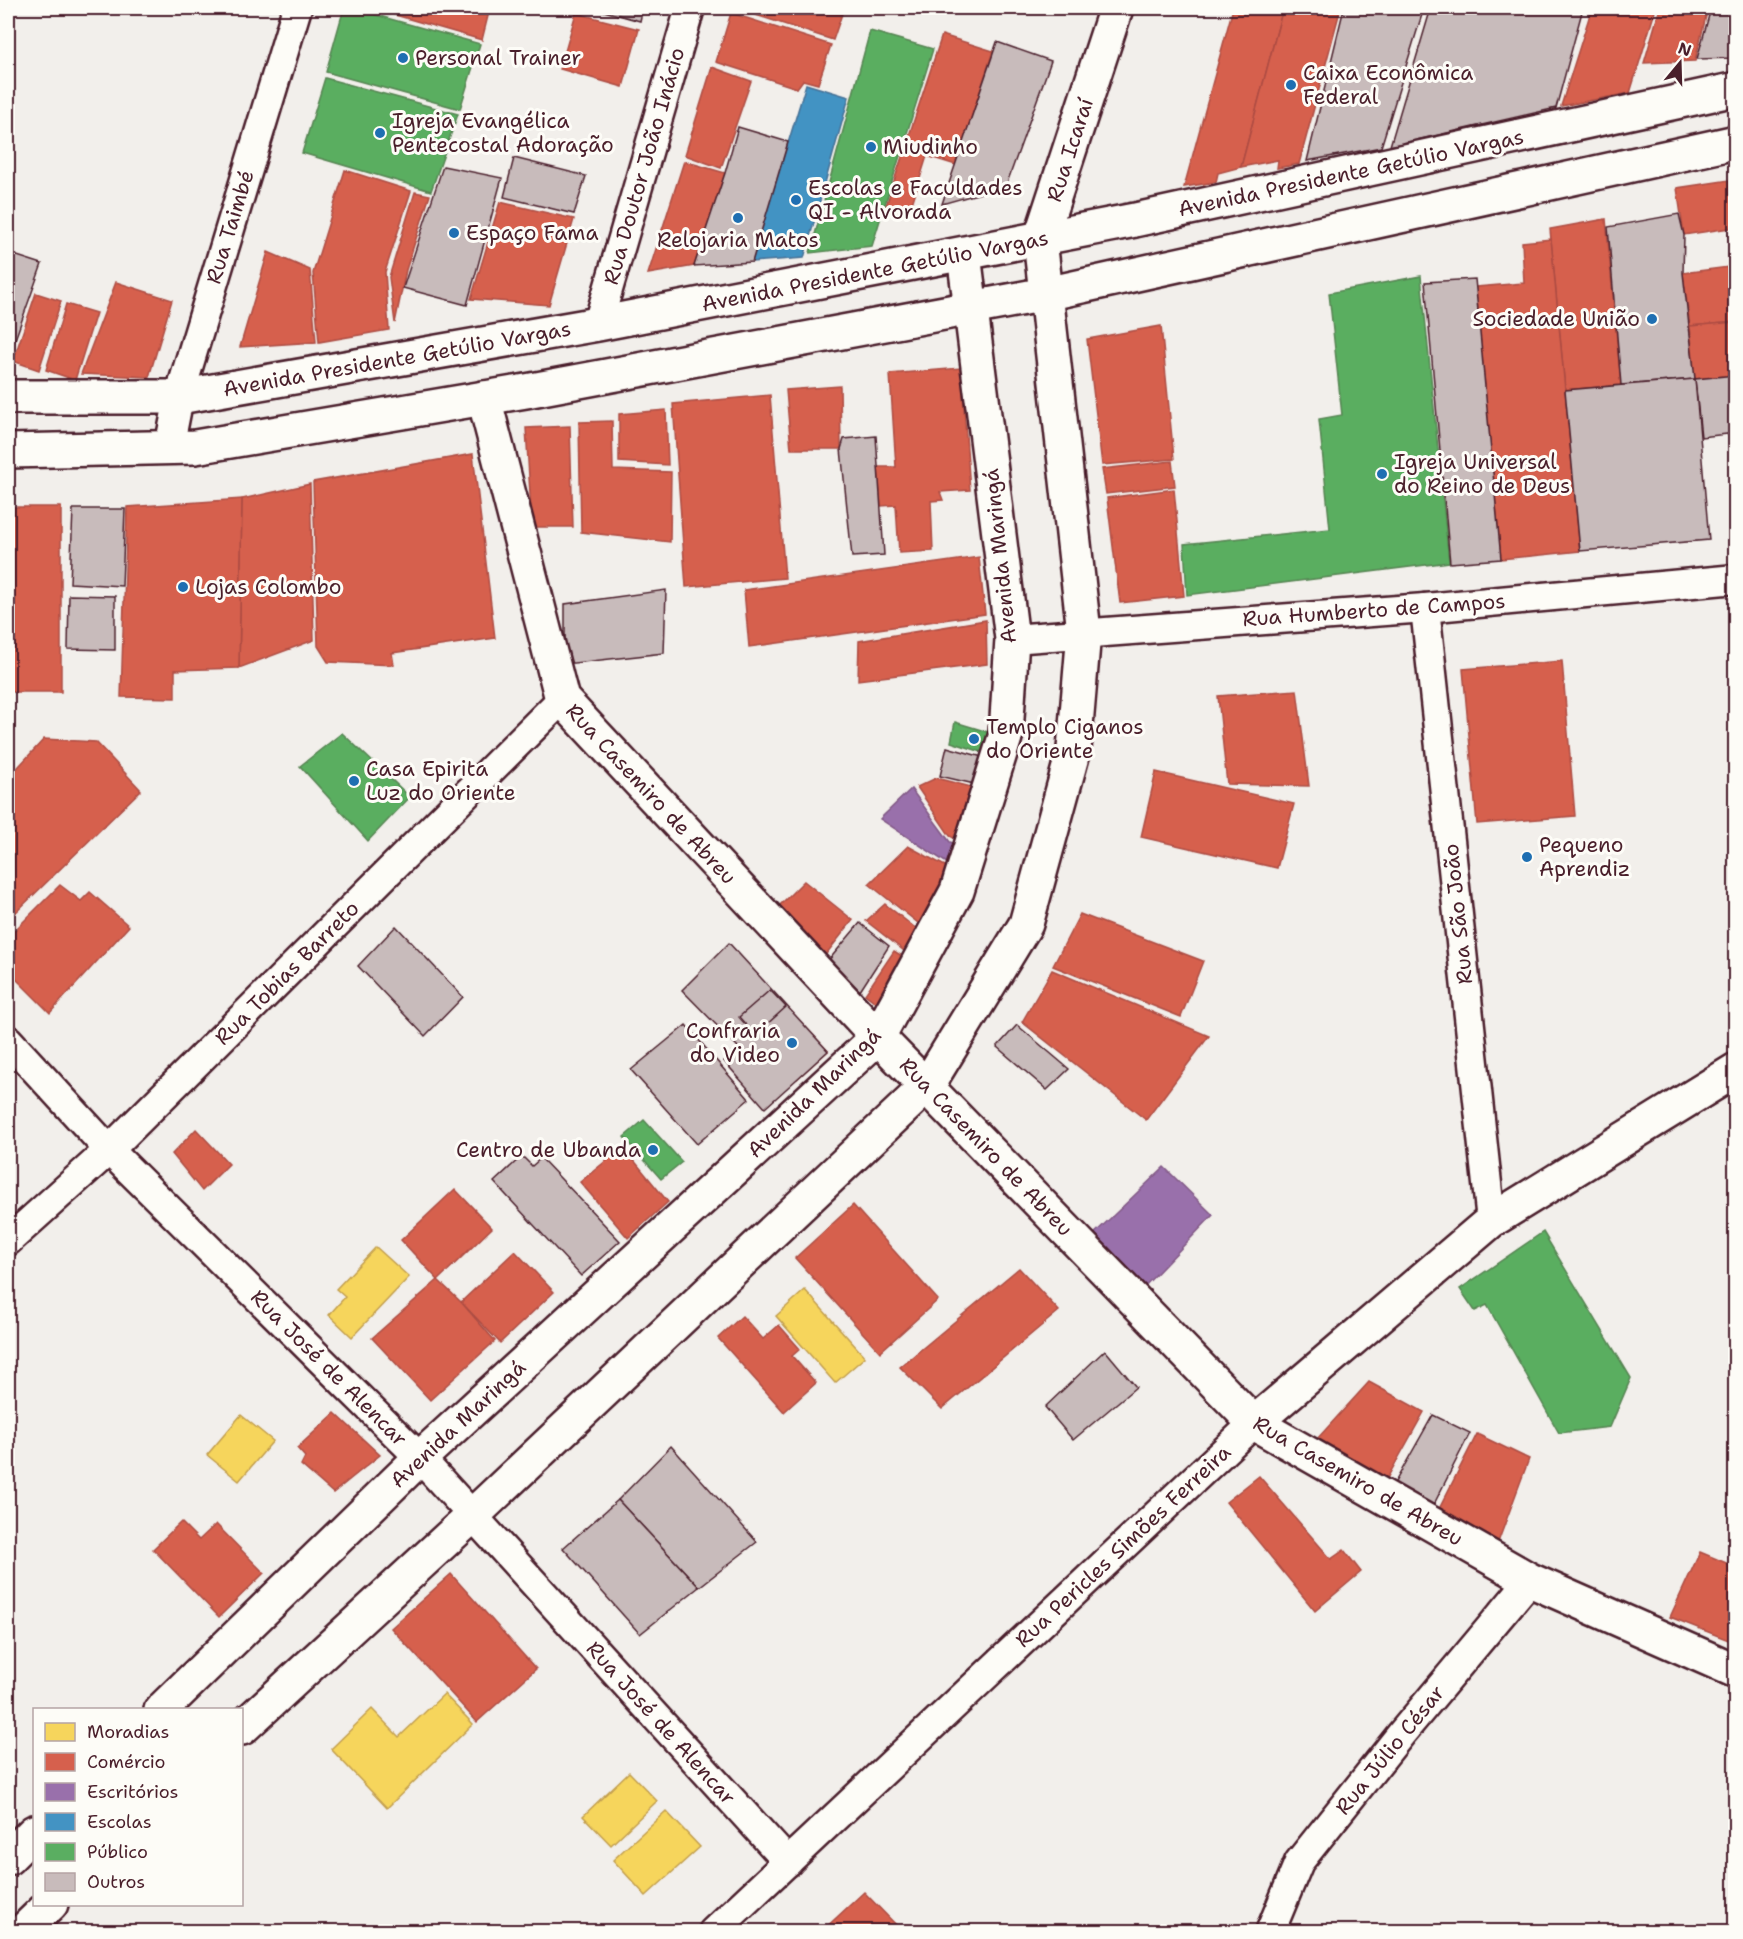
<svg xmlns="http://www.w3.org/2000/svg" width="1743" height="1939" font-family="'Shantell Sans',sans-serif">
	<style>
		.homes { fill: #f6d55c; stroke: #c29e4d; stroke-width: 1.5 }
		.shops { fill: #d6604d; stroke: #ac4c43; stroke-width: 1.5 }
		.offices { fill: #9970ab; stroke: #815885; stroke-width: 1.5 }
		.schools { fill: #4393c3; stroke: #457095; stroke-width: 1.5 }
		.public { fill: #5aae61; stroke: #558351; stroke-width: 1.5 }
		.building { fill: #c8bbbb; stroke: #4a1f2b; stroke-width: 1.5 }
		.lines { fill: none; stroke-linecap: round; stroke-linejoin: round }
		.minor-casing { stroke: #4a1f2b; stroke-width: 33 }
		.tertiary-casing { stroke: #4a1f2b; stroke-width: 38 }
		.secondary-casing { stroke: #4a1f2b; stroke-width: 38 }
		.primary-casing { stroke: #4a1f2b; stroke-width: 38 }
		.minor { stroke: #fdfcf7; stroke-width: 28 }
		.tertiary { stroke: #fdfcf7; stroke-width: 33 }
		.secondary { stroke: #fdfcf7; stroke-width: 33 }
		.primary { stroke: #fdfcf7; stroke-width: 33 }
		.poi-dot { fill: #1f6fb2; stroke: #fdfcf7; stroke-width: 2 }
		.labels { text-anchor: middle; stroke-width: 6; stroke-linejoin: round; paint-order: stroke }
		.poi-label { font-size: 21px; fill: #4a1f2b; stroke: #fdfcf7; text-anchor: start }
		.street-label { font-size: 21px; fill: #4a1f2b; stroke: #fdfcf7 }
	</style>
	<rect width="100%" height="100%" fill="#f2efeb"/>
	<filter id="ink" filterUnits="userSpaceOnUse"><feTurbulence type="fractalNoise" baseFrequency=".0167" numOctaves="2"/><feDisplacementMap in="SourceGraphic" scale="12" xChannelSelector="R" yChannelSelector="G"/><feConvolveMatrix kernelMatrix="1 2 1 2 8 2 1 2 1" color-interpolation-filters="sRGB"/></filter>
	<g filter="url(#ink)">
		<g class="homes">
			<path d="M376,1247L409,1277L352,1337L329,1315L345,1297L336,1289Z"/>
			<path d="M805,1290L865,1357L835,1383L776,1316Z"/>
			<path d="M241,1415L273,1441L239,1481L207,1455Z"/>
			<path d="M444,1694L473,1724L387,1808L331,1749L372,1709L399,1737Z"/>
			<path d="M629,1772L657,1801L611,1845L583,1816Z"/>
			<path d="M666,1811L700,1847L646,1896L613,1860Z"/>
		</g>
		<g class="shops">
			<path d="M371,8H490L482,40Z"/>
			<path d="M734,8H844L833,40Z"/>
			<path d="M1233,8H1283L1241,167L1218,173L1216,182L1184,187Z"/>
			<path d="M1283,8H1328L1340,11L1299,164L1277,168L1278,160L1241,167Z"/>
			<path d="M1592,8H1656L1630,93L1561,106Z"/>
			<path d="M1660,8H1708L1695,61L1644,63Z"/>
			<path d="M576,13L639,29L623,87L560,69Z"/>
			<path d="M731,13L831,45L818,84L803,80L797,88L716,62Z"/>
			<path d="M942,35L993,51L956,165L927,156L911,207L883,215Z"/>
			<path d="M712,67L751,81L721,168L685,155Z"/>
			<path d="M684,161L725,173L694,266L648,274Z"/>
			<path d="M345,170L411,191L385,272L389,330L319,342L313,273Z"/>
			<path d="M1736,179V227L1684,235L1677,188Z"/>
			<path d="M415,192L430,195L406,270L395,323L389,277Z"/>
			<path d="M500,202L574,219L549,305L471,299Z"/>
			<path d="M1606,219L1621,385L1565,390L1550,229Z"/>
			<path d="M1551,239L1580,551L1501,559L1476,287L1524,283L1522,242Z"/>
			<path d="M268,252L310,270L316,342L240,347Z"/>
			<path d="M1736,266V322L1690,326L1683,273Z"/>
			<path d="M116,282L172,300L149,377L81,374Z"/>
			<path d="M36,293L61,301L39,370L13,361Z"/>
			<path d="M66,304L96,313L75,380L46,370Z"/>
			<path d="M1736,322V375L1695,379L1690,326Z"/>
			<path d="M1161,326L1174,459L1102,465L1087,339Z"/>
			<path d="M961,368L970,490L940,492L943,500L931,501L933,551L899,553L896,505L881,506L878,467H896L890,374Z"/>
			<path d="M840,386L841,449H791L786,390Z"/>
			<path d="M770,395L785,578L686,587L673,404Z"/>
			<path d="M666,410L668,465L619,462V414Z"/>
			<path d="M612,421L613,470L671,472L670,542L581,532L579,422Z"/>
			<path d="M570,426L573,527H532L526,428Z"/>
			<path d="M473,454L495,638L392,653L394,665L328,662L318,646L313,482Z"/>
			<path d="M1172,461L1175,486L1106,494L1102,469Z"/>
			<path d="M310,484L314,640L239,668L242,499Z"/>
			<path d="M1174,489L1184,596L1120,603L1107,498Z"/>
			<path d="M242,499L239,668L175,670V698L121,697L127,507Z"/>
			<rect x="8" y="507" width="53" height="185"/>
			<path d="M979,557L985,614L749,647L744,590Z"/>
			<path d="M986,620L987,664L858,680L859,641Z"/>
			<path d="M1562,661L1575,816L1477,824L1463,669Z"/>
			<path d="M1297,690L1309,786L1227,784L1218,696Z"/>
			<path d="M44,739L96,742L141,790L8,920V778Z"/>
			<path d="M1156,772L1294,804L1277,868L1141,837Z"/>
			<path d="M936,778L983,790L966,845L950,836L917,787Z"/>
			<path d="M908,846L958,873L927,930L869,884Z"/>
			<path d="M804,881L853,920L823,958L774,911Z"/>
			<path d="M60,885L81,901L90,892L129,926L50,1013L8,971V937Z"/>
			<path d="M885,904L924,935L912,957L866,921Z"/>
			<path d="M1080,914L1203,961L1181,1017L1053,966Z"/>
			<path d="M894,951L913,963L883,1008L865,994Z"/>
			<path d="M1052,970L1209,1036L1146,1120L1022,1022Z"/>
			<path d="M788,1008L828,1051L797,1079L756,1036Z"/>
			<path d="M196,1129L229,1164L202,1191L172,1154Z"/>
			<path d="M623,1147L668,1202L628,1238L580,1182Z"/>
			<path d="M455,1189L492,1228L438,1280L401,1240Z"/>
			<path d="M853,1205L938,1300L880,1352L795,1258Z"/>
			<path d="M515,1251L554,1292L500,1343L461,1302Z"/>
			<path d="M1019,1268L1059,1311L942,1409L900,1367Z"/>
			<path d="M438,1280L461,1302L495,1341L430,1400L372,1338Z"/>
			<path d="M742,1316L763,1339L779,1325L800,1349L792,1356L816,1383L784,1412L718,1338Z"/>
			<path d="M1369,1382L1424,1412L1385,1482L1316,1440Z"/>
			<path d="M335,1413L380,1455L333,1493L301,1465L305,1457L297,1448Z"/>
			<path d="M1477,1434L1529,1459L1497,1545L1437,1513Z"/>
			<path d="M1259,1476L1331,1559L1344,1550L1361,1572L1315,1611L1226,1502Z"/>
			<path d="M181,1522L199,1540L216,1524L264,1573L219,1617L153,1549Z"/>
			<path d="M1700,1552L1736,1567V1643L1670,1617Z"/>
			<path d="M451,1574L536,1669L477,1722L391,1628Z"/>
			<path d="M864,1892L903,1932H821Z"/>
		</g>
		<g class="offices">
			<path d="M911,789L950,842L967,848L959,871L880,819Z"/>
			<path d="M1164,1167L1213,1215L1141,1290L1093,1235Z"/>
		</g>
		<path class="schools" d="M806,84L849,97L804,258L752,262Z"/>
		<g class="public">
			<path d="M344,8H351L480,44L460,109L326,72Z"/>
			<path d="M870,31L933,49L872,246L810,253Z"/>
			<path d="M325,78L458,114L431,191L302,153Z"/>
			<path d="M1421,276L1449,562L1187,595L1184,544L1330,529L1319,419L1342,415L1329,293Z"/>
			<path d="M955,722L998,735L991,755L951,742Z"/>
			<path d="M342,733L410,797L368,841L300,766Z"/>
			<path d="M644,1120L682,1162L661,1179L624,1137Z"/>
			<path d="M1543,1232L1631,1378L1610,1427L1559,1433L1487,1305L1475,1311L1460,1289Z"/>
		</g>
		<g class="building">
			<path d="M593,8H643L640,21Z"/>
			<path d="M1344,8H1424L1381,147L1307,161Z"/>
			<path d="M1431,8H1583L1556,108L1390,146Z"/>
			<path d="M1711,8H1736V58L1697,59Z"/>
			<path d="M997,42L1051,61L1006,186L942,204Z"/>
			<path d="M738,127L788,142L752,262L694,266L725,173Z"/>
			<path d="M514,158L586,176L574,214L504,197Z"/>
			<path d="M443,166L502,178L467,305L403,288Z"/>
			<path d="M1679,214L1684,235L1683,273L1695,379L1621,385L1608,227Z"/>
			<path d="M8,253L42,264L8,359Z"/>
			<path d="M1475,279L1501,559L1450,563L1425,282Z"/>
			<path d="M1736,375V433L1701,437L1695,379Z"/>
			<path d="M1695,379L1709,540L1580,551L1565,390Z"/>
			<path d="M876,436L884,555L852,557L841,449L844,439Z"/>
			<path d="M73,509H125L122,586L70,583Z"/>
			<path d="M666,590L664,653L565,664V604Z"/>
			<path d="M69,595L115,596V650L68,649Z"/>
			<path d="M947,747L993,760L983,786L940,776Z"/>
			<path d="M860,923L889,946L860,991L828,961Z"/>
			<path d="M396,926L463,997L425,1036L358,966Z"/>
			<path d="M729,943L828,1051L765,1108L724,1061L738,1047L682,990Z"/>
			<path d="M770,990L786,1007L755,1035L739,1017Z"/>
			<path d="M686,1025L749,1099L697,1144L631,1070Z"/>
			<path d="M1017,1025L1069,1069L1047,1090L997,1047Z"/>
			<path d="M522,1156L532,1166L541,1158L620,1241L581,1276L494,1182Z"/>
			<path d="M1105,1350L1136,1387L1073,1440L1045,1407Z"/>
			<path d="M1433,1415L1470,1433L1432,1508L1394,1484Z"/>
			<path d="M671,1446L757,1542L699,1587L618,1500Z"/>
			<path d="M618,1500L699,1587L640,1634L563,1548Z"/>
		</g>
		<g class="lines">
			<g class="minor-casing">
				<g id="minor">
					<path d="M598,324L690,8"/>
					<path d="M169,448L179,397L297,8"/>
					<path d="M1425,608L1491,1221"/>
					<path d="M1012,639L1425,608L1736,579"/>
					<path d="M8,1040L109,1150L420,1458L788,1862"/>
					<path d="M8,1241L109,1150L562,699"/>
					<path d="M713,1932L1254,1423"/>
					<path d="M1270,1932L1299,1862L1402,1733L1530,1580"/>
				</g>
			</g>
			<g class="tertiary-casing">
				<g id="tertiary">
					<path d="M484,398L562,699L878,1037L1254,1423L1530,1580L1736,1671"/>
					<path d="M1254,1423L1491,1221L1736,1070"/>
				</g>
			</g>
			<g class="secondary-casing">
				<g id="secondary">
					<path d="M161,1710L420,1458L878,1037L957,891L1006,734L1012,639L964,254"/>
					<path d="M242,1728L472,1516L927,1086L1026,924L1074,749L1084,632L1040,240L1116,8"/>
					<path d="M8,1858L34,1832"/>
					<path d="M22,1932L51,1904"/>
				</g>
			</g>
			<g class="primary-casing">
				<g id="primary">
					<path d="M8,397H179L598,324L1135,220L1736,89"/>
					<path d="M8,451L195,447L526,391L1046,294L1736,142"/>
				</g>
			</g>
			<use href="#minor" class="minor"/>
			<use href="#tertiary" class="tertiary"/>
			<use href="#secondary" class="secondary"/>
			<use href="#primary" class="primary"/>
		</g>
	</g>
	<g class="poi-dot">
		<circle cx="403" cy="58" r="6"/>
		<circle cx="1291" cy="85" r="6"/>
		<circle cx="380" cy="133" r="6"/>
		<circle cx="871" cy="147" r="6"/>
		<circle cx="796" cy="200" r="6"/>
		<circle cx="738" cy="218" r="6"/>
		<circle cx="454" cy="233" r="6"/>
		<circle cx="1652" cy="319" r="6"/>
		<circle cx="1382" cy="474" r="6"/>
		<circle cx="183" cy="587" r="6"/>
		<circle cx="974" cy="739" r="6"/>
		<circle cx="354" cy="781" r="6"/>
		<circle cx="1527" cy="857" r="6"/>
		<circle cx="792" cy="1043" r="6"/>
		<circle cx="653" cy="1150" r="6"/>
	</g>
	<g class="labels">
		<g class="poi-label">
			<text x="415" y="65">Personal Trainer</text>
			<text x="1303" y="80">Caixa Econômica<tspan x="1303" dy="24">Federal</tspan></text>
			<text x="392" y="128">Igreja Evangélica<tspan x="392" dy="24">Pentecostal Adoração</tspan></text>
			<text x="883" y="154">Miudinho</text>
			<text x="808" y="195">Escolas e Faculdades<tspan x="808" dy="24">QI - Alvorada</tspan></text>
			<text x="466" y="240">Espaço Fama</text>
			<text x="738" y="247" text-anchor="middle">Relojaria Matos</text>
			<text x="1640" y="326" text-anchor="end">Sociedade União</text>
			<text x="1394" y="469">Igreja Universal<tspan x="1394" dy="24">do Reino de Deus</tspan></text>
			<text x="195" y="594">Lojas Colombo</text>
			<text x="986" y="734">Templo Ciganos<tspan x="986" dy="24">do Oriente</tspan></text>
			<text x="366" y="776">Casa Epirita<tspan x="366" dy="24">Luz do Oriente</tspan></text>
			<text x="1539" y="852">Pequeno<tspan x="1539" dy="24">Aprendiz</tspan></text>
			<text x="780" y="1038" text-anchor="end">Confraria<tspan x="780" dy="24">do Video</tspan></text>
			<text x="641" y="1157" text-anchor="end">Centro de Ubanda</text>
		</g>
		<g class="street-label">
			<text transform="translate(1070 150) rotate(-72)" y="7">Rua Icaraí</text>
			<text transform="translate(644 166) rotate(-74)" y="7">Rua Doutor João Inácio</text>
			<text transform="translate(1351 173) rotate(-12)" y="7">Avenida Presidente Getúlio Vargas</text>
			<text transform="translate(230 227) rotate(-73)" y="7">Rua Taimbé</text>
			<text transform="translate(875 271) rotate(-11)" y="7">Avenida Presidente Getúlio Vargas</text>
			<text transform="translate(397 359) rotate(-10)" y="7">Avenida Presidente Getúlio Vargas</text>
			<text transform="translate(1000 556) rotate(-96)" y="7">Avenida Maringá</text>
			<text transform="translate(1374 610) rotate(-4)" y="7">Rua Humberto de Campos</text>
			<text transform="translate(651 794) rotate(47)" y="7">Rua Casemiro de Abreu</text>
			<text transform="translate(1458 914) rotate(-96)" y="7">Rua São João</text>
			<text transform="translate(287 973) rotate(-45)" y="7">Rua Tobias Barreto</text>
			<text transform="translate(814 1093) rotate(-44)" y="7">Avenida Maringá</text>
			<text transform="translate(986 1147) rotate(46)" y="7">Rua Casemiro de Abreu</text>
			<text transform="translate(329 1368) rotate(45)" y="7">Rua José de Alencar</text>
			<text transform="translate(458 1424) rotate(-43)" y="7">Avenida Maringá</text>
			<text transform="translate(1358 1481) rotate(30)" y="7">Rua Casemiro de Abreu</text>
			<text transform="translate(1123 1546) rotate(-43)" y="7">Rua Pericles Simões Ferreira</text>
			<text transform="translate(661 1723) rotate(48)" y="7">Rua José de Alencar</text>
			<text transform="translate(1390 1750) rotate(-51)" y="7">Rua Júlio César</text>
		</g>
	</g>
	<rect width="1743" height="1939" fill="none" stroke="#fdfcf7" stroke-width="30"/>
	<rect x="15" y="15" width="1713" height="1909" fill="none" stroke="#4a1f2b" stroke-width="2" filter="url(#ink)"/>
	<rect x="33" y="1708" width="210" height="198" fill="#fdfcf7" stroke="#b5a4a5" stroke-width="1.5"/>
	<rect x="45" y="1723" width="30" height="18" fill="#f6d55c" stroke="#b5a4a5" stroke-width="1.5"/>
	<text x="87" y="1738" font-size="18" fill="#4a1f2b">Moradias</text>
	<rect x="45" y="1753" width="30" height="18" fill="#d6604d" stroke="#b5a4a5" stroke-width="1.5"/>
	<text x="87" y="1768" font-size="18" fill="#4a1f2b">Comércio</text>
	<rect x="45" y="1783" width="30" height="18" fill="#9970ab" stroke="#b5a4a5" stroke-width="1.5"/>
	<text x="87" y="1798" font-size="18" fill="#4a1f2b">Escritórios</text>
	<rect x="45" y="1813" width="30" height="18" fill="#4393c3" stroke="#b5a4a5" stroke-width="1.5"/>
	<text x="87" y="1828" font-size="18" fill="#4a1f2b">Escolas</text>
	<rect x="45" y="1843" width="30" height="18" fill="#5aae61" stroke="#b5a4a5" stroke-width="1.5"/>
	<text x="87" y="1858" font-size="18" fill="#4a1f2b">Público</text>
	<rect x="45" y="1873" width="30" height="18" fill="#c8bbbb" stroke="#b5a4a5" stroke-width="1.5"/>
	<text x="87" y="1888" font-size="18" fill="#4a1f2b">Outros</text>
	<g transform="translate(1680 63) rotate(19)" stroke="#fdfcf7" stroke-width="4.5" paint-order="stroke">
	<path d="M0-4.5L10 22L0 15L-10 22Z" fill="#4a1f2b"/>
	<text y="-9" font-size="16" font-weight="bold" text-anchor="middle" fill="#4a1f2b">N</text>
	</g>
</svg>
